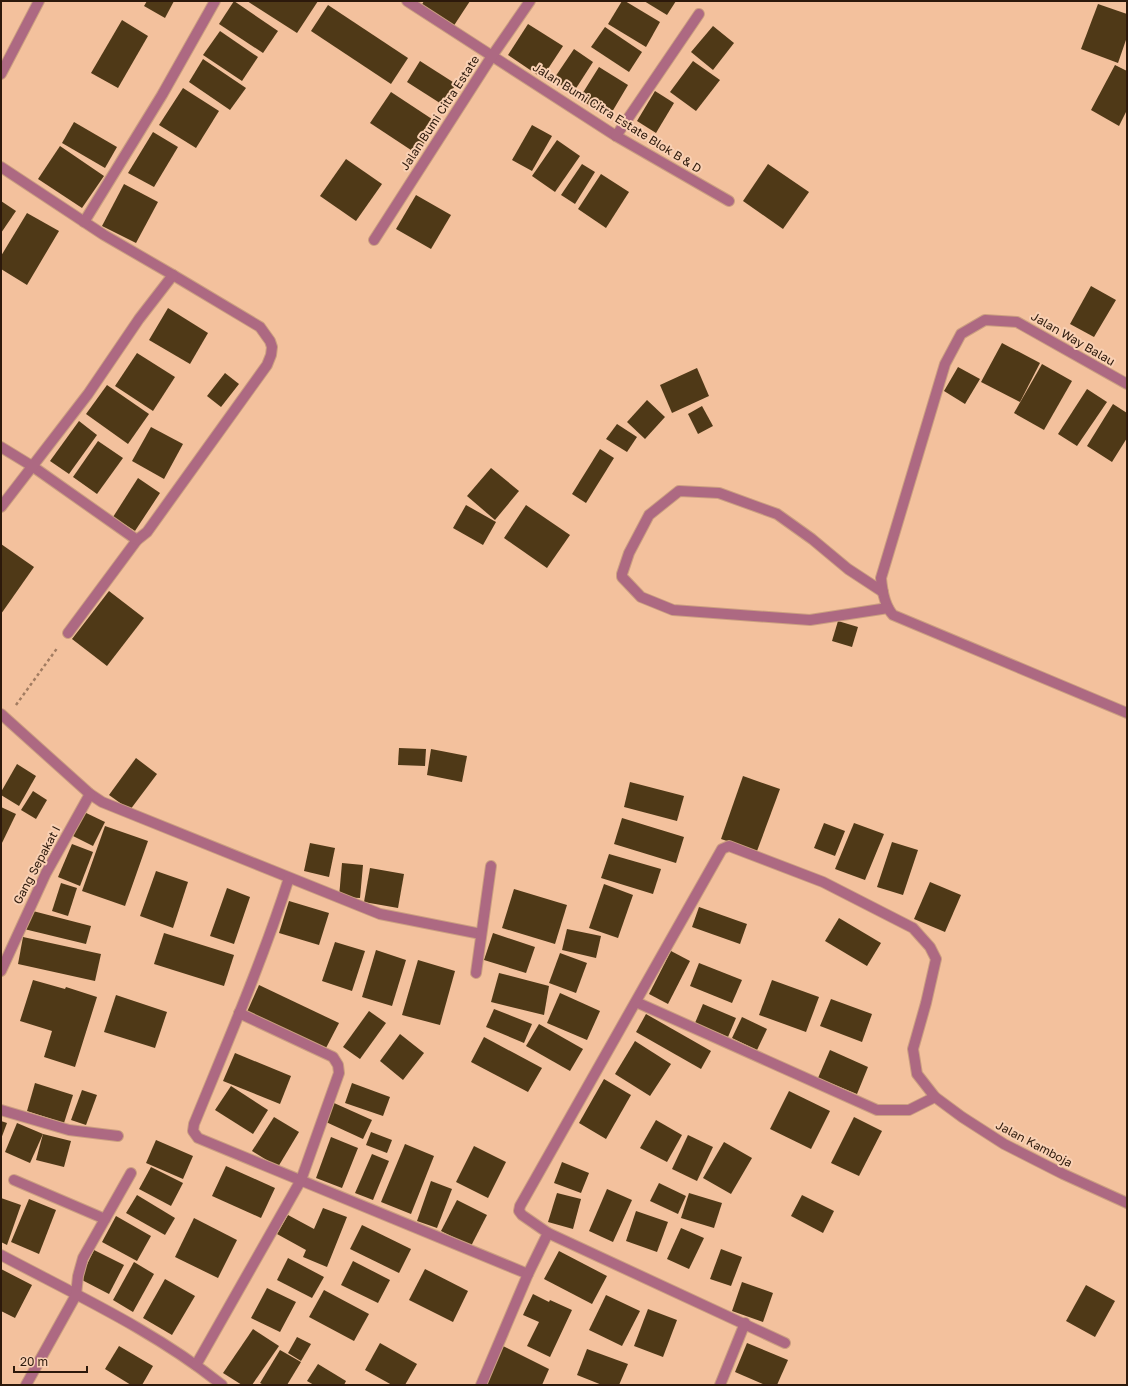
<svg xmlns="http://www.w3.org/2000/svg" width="1128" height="1386" font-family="'Golos Text',sans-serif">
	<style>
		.building { fill: #4f3917 }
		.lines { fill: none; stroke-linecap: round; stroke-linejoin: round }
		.minor-casing { stroke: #cb9f80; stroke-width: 12 }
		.path { stroke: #a27c61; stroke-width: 2.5; stroke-dasharray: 3 3; stroke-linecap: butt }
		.minor { stroke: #ad6982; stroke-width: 10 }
		.labels { text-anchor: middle; stroke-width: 4; stroke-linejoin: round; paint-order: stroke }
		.street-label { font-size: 12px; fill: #2c190b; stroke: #f9d0b3 }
	</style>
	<rect width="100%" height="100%" fill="#f3c19d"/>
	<g class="building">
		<path d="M147,1H174L165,18L144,6Z"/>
		<path d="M234,1L278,31L263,53L219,24Z"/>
		<path d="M247,1H318L297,33Z"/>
		<path d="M424,1H470L453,27L421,6Z"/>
		<path d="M622,1H625L660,22L646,47L608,24Z"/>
		<path d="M644,1H676L667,15Z"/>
		<path d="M1098,4L1127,14V37L1118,63L1081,49Z"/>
		<path d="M328,5L408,58L391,84L311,31Z"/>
		<path d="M122,20L148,36L118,88L91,73Z"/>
		<path d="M528,24L563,46L542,78L508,55Z"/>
		<path d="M713,26L734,43L713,70L691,52Z"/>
		<path d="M605,27L642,52L629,72L591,47Z"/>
		<path d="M220,31L258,57L242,81L203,55Z"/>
		<path d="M574,49L593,62L573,93L553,80Z"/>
		<path d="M203,59L246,88L230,110L189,82Z"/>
		<path d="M420,61L456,84L443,105L407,82Z"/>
		<path d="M693,61L720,80L696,111L670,92Z"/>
		<path d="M1115,65L1127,71V110L1119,126L1091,110Z"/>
		<path d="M599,67L628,85L609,117L579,99Z"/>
		<path d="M183,88L219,111L196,148L159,125Z"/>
		<path d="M655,91L674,103L656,133L637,121Z"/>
		<path d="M391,92L438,123L417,154L370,123Z"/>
		<path d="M74,122L117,147L105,168L62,143Z"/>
		<path d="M532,125L552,136L532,171L512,160Z"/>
		<path d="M153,132L178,147L154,187L128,173Z"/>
		<path d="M557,140L580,156L555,192L532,176Z"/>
		<path d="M60,146L104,176L82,208L38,179Z"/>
		<path d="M346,159L382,184L356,221L320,196Z"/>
		<path d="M582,164L595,172L575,204L561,195Z"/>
		<path d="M768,164L809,192L783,229L743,201Z"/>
		<path d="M601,174L629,192L606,228L578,209Z"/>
		<path d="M124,184L158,202L136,243L102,226Z"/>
		<path d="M416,195L451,215L431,249L396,229Z"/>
		<path d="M1,201L16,211L1,233Z"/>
		<path d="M27,213L59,231L27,285L1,269V256Z"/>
		<path d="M1091,286L1116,300L1094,337L1070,324Z"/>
		<path d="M168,308L208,333L190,364L149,340Z"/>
		<path d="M1002,343L1040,363L1020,402L981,382Z"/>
		<path d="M137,353L175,377L153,411L115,386Z"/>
		<path d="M1042,364L1072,381L1044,430L1014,413Z"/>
		<path d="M958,367L980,379L965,404L944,391Z"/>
		<path d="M697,368L709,396L672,413L660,385Z"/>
		<path d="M225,373L239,384L221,407L207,396Z"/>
		<path d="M107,385L149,414L128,444L86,414Z"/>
		<path d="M1087,389L1107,402L1077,446L1058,434Z"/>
		<path d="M647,400L665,417L645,439L627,422Z"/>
		<path d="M1113,404L1127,413V438L1112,462L1087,446Z"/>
		<path d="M702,406L713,426L698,434L688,414Z"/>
		<path d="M79,421L97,435L69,474L50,461Z"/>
		<path d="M617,424L637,437L627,452L606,439Z"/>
		<path d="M151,427L183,444L164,479L132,461Z"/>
		<path d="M98,441L123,458L97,494L73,477Z"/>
		<path d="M600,449L614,458L586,503L572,494Z"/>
		<path d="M491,468L519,491L495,520L467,496Z"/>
		<path d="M138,478L160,493L135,531L113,517Z"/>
		<path d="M466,505L496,522L483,545L453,528Z"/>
		<path d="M526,505L570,535L547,568L504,538Z"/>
		<path d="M1,544L34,567L1,614Z"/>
		<path d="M109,591L144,618L107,666L72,639Z"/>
		<path d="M838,621L858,627L852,647L832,641Z"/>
		<path d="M399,748L426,749L425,766L398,765Z"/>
		<path d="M431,749L467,756L462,782L427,775Z"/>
		<path d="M136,758L157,774L130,810L109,795Z"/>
		<path d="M17,764L36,776L19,806L1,795V792Z"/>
		<path d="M743,776L780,789L757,851L721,839Z"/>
		<path d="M630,782L684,796L677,821L624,807Z"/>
		<path d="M33,791L47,800L36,819L21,810Z"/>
		<path d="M1,807L16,814L1,845Z"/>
		<path d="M82,811L105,822L93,846L71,835Z"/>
		<path d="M622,818L684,837L676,863L614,844Z"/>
		<path d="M824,823L845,831L835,856L814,848Z"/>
		<path d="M854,823L884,834L865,880L835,869Z"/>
		<path d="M105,826L148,841L125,906L82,891Z"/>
		<path d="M892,842L918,850L903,895L877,887Z"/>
		<path d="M310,843L335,848L329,877L304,871Z"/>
		<path d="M72,844L93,852L80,886L58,877Z"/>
		<path d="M609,854L661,869L653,894L601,878Z"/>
		<path d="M342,863L363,865L360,898L339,897Z"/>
		<path d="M370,868L404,874L398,908L364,902Z"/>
		<path d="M156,871L188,882L173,928L140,916Z"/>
		<path d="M930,882L961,895L945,932L914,919Z"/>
		<path d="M61,883L77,888L68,916L52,911Z"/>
		<path d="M604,884L633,895L618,938L589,928Z"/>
		<path d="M227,888L250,897L234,944L210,936Z"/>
		<path d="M514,889L567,905L555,944L502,928Z"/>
		<path d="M289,901L329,913L319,945L279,933Z"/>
		<path d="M699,907L747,924L740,944L692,927Z"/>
		<path d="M29,910L91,926L86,944L24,929Z"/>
		<path d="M839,918L881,943L867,966L825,941Z"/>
		<path d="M567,929L601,936L596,958L562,950Z"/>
		<path d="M164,933L234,955L224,986L154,964Z"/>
		<path d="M493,933L535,947L526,973L484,960Z"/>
		<path d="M23,937L101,954L95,981L18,964Z"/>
		<path d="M335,942L365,951L352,991L322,981Z"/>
		<path d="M376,950L406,960L392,1006L362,997Z"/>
		<path d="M671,951L690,961L668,1004L649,994Z"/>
		<path d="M560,953L587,963L576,993L549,983Z"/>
		<path d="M418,960L455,971L440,1025L402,1015Z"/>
		<path d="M699,963L742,980L732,1003L690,986Z"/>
		<path d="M499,973L549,986L544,1015L491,1002Z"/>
		<path d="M33,980L65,989L66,987L97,997L75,1067L44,1057L52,1031L20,1021Z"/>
		<path d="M772,980L819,997L806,1032L759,1015Z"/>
		<path d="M259,985L339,1023L326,1048L247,1012Z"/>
		<path d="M560,993L600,1011L587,1040L547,1023Z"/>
		<path d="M116,995L167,1012L155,1048L104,1032Z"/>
		<path d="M831,999L872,1014L862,1042L820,1026Z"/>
		<path d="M703,1004L736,1018L728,1037L695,1023Z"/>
		<path d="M494,1009L532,1024L524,1043L486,1027Z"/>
		<path d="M369,1011L386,1023L360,1059L343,1047Z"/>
		<path d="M646,1014L711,1051L701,1069L636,1032Z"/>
		<path d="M742,1017L767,1029L757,1050L732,1038Z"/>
		<path d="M539,1024L583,1049L570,1071L526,1046Z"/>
		<path d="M400,1034L424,1053L403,1080L380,1061Z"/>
		<path d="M484,1037L542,1068L528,1092L471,1062Z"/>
		<path d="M635,1041L671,1064L650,1096L615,1074Z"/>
		<path d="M830,1050L868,1067L857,1094L818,1078Z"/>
		<path d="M235,1053L291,1076L280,1104L223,1081Z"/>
		<path d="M604,1079L631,1095L606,1139L579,1123Z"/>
		<path d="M35,1083L73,1095L64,1123L27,1111Z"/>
		<path d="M352,1083L390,1097L383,1116L345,1103Z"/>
		<path d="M231,1086L268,1110L253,1134L215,1110Z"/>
		<path d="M82,1090L97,1095L86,1125L71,1120Z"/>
		<path d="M789,1091L830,1111L811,1149L770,1129Z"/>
		<path d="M334,1103L372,1120L363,1139L326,1122Z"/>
		<path d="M274,1117L299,1132L278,1167L252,1151Z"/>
		<path d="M854,1117L882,1131L859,1176L831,1163Z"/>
		<path d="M656,1120L682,1135L667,1162L640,1148Z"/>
		<path d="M1,1121L7,1123L1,1139Z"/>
		<path d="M17,1123L43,1134L30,1163L5,1152Z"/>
		<path d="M371,1132L392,1140L387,1153L366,1145Z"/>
		<path d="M43,1134L71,1141L64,1167L36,1160Z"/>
		<path d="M688,1135L713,1147L697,1181L672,1169Z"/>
		<path d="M331,1137L358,1148L342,1188L316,1178Z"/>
		<path d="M156,1140L193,1156L183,1179L146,1163Z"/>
		<path d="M724,1142L752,1158L731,1194L703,1178Z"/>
		<path d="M405,1144L434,1156L411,1214L381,1202Z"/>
		<path d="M474,1146L506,1162L488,1198L456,1182Z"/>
		<path d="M372,1154L389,1161L373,1200L355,1193Z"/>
		<path d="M562,1162L589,1173L581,1193L554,1183Z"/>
		<path d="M226,1166L275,1188L261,1218L212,1196Z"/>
		<path d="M151,1167L183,1183L171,1206L139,1189Z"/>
		<path d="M431,1181L452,1189L437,1228L417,1221Z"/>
		<path d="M659,1183L686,1196L678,1214L650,1201Z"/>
		<path d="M607,1189L632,1200L613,1242L589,1231Z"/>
		<path d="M557,1193L581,1199L573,1229L548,1222Z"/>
		<path d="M689,1193L722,1203L714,1228L681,1218Z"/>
		<path d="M137,1195L175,1218L165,1235L126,1213Z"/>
		<path d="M802,1195L834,1211L823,1233L791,1216Z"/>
		<path d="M1,1198L21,1205L7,1245L1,1242Z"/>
		<path d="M29,1199L56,1210L39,1254L11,1242Z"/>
		<path d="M457,1200L487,1215L471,1246L441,1231Z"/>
		<path d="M323,1208L347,1217L327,1267L303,1257L306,1250L277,1234L288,1215L314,1229Z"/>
		<path d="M636,1211L668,1222L657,1252L626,1241Z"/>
		<path d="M116,1216L151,1236L137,1261L102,1242Z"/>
		<path d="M194,1218L237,1240L218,1278L175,1257Z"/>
		<path d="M362,1225L411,1249L399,1273L350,1249Z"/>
		<path d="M681,1228L704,1238L689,1269L667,1259Z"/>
		<path d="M721,1249L742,1257L731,1286L710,1279Z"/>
		<path d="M94,1250L124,1265L109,1294L80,1279Z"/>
		<path d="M559,1251L607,1276L592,1304L544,1279Z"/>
		<path d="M288,1258L324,1277L312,1298L277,1280Z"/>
		<path d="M353,1261L390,1280L378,1303L341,1285Z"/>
		<path d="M134,1262L154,1274L133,1312L113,1300Z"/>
		<path d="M1,1269L32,1285L15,1318L1,1311Z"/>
		<path d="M425,1269L468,1291L453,1322L409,1300Z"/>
		<path d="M165,1279L195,1296L172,1335L143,1318Z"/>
		<path d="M742,1282L773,1293L763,1322L732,1311Z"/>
		<path d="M1086,1285L1115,1301L1095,1337L1066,1321Z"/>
		<path d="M267,1288L296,1302L280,1332L251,1318Z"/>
		<path d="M324,1290L369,1314L354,1341L309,1317Z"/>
		<path d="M533,1294L549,1302L550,1300L572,1310L550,1357L527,1346L539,1322L523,1315Z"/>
		<path d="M606,1295L640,1311L622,1346L589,1330Z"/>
		<path d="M648,1309L677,1320L663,1357L634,1346Z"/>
		<path d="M253,1329L279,1346L252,1385H242L223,1373Z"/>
		<path d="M297,1337L311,1344L301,1361L288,1353Z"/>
		<path d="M380,1343L417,1364L405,1385H392L365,1370Z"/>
		<path d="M747,1343L788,1360L777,1385H765L735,1372Z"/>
		<path d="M119,1346L153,1366L142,1385H131L105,1369Z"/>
		<path d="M503,1346L549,1369L542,1385H484Z"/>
		<path d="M587,1349L628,1364L619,1385H602L577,1375Z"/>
		<path d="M280,1350L301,1362L287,1385H264L260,1383Z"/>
		<path d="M318,1364L346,1381L344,1385H314L307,1381Z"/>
	</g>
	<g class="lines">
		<g class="minor-casing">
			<g id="minor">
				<path d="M407,1L616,136L729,201"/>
				<path d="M1,74L39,1"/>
				<path d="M616,136L699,14"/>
				<path d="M1,167L104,235L173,275L260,327L270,341L272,347L271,355L267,365L147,532L137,540L68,633"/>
				<path d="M84,222L162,95L215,1"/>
				<path d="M374,240L492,56L530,1"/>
				<path d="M1127,384L1017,322L985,320L961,334L945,364L881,578C882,590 884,605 893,615L1127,713"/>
				<path d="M1,447L32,466L137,540"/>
				<path d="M1,507L88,394L139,319L173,275"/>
				<path d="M883,592L848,569L812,539L777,514L719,493L679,491L649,515L629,553L622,574V577L641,597L673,610L810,620L888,608"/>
				<path d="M1,714L90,794L102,802L380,914L481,934"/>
				<path d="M289,878C262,962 227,1043 194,1124L193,1131L198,1138L528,1274"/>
				<path d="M1,971L46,873L90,794"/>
				<path d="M476,973L491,866"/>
				<path d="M636,1002L877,1110H909L935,1097"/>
				<path d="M1,1110L69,1130L118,1136"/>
				<path d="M14,1180L105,1219"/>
				<path d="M548,1233L785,1343"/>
				<path d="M1,1255C76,1295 155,1331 222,1385"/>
				<path d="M196,1365L301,1180L339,1073L338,1065L333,1057L239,1013"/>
				<path d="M26,1385L76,1295L78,1276L83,1258L131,1173"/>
				<path d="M481,1385L528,1274L548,1233L522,1215L519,1211L520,1206L722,849L729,846L823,882L913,928L930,947L936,959L926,1003L913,1049L917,1074L935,1097L962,1117L1004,1144L1063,1174L1127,1203"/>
				<path d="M720,1385L745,1323"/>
			</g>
		</g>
		<path class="path" d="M16,705L58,647"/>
		<use href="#minor" class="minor"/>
	</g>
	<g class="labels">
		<g class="street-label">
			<text transform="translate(440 113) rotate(-57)" y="4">Jalan Bumi Citra Estate</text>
			<text transform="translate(617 118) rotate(32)" y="4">Jalan Bumi Citra Estate Blok B &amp; D</text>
			<text transform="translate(1073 339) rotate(30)" y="4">Jalan Way Balau</text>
			<text transform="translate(37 865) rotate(-62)" y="4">Gang Sepakat I</text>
			<text transform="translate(1034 1144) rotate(28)" y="4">Jalan Kamboja</text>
		</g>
	</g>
	<rect width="1128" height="1386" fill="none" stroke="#2c190b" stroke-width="4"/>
	<path d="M14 1366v6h73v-6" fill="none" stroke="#2c190b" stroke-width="2"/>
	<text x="20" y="1366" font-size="12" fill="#2c190b" stroke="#f9d0b3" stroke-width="3" paint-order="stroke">20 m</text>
</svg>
